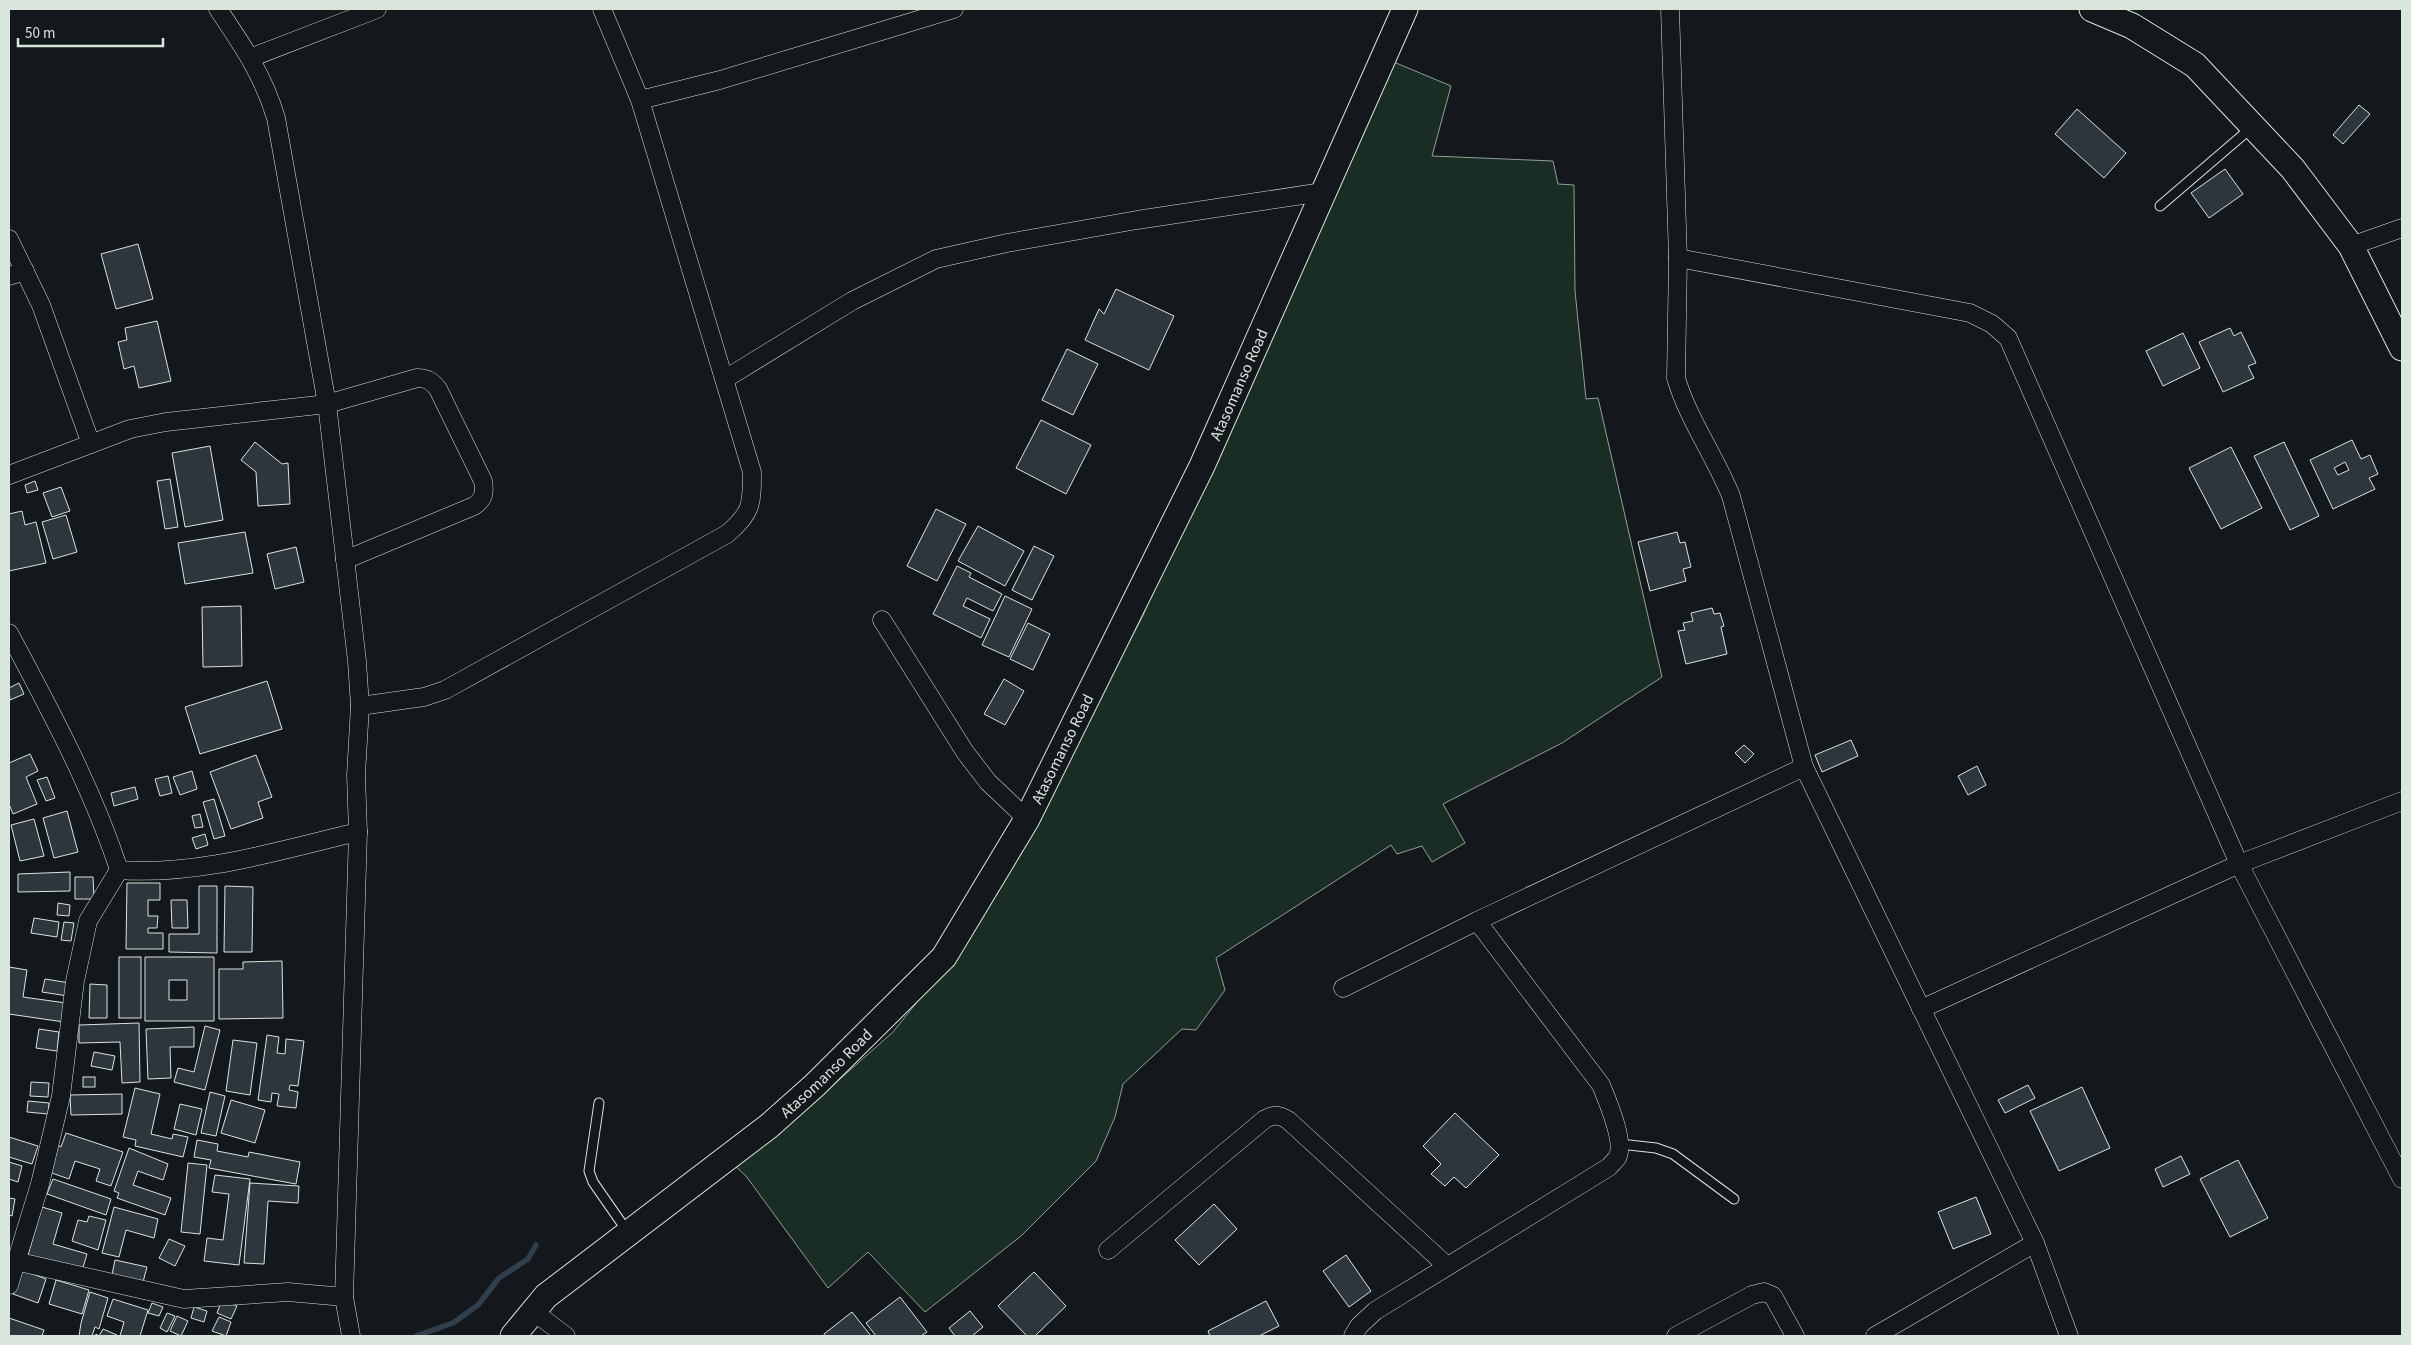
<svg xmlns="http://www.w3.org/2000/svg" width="2411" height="1345" font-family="'Source Sans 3',sans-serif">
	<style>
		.green { fill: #1a2d24; stroke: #939e99 }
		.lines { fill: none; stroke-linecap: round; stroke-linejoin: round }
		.stream { stroke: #2f3f4d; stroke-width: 5.5 }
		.building { fill: #2c363c; stroke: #d8e6dc; fill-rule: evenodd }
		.lane-casing { stroke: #d8e6dc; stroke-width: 11 }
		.street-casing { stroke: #d8e6dc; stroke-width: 19 }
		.secondary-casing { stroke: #d8e6dc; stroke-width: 27 }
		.lane { stroke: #14181c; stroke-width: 9 }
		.street { stroke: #14181c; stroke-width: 18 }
		.secondary { stroke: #14181c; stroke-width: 25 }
		.labels { text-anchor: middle; stroke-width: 4; stroke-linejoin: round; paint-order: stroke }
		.street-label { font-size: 16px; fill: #d8e6dc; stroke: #14181c }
	</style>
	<rect width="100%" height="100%" fill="#14181c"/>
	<path class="green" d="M1389,60L1451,86L1432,156L1553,161L1558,184L1574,185L1575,291L1586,399L1598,398L1662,677L1562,743L1443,804L1465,843L1432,862L1422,846L1397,854L1391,845L1216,958L1225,990L1196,1030L1182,1029L1123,1084L1115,1117L1096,1161L1021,1236L925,1312L868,1252L828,1288L746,1176L732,1163L796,1118L893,1032L954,956L1053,790L1143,615Z"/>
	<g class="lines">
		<path class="stream" d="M416,1336L453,1323L478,1305L499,1278L528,1259L536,1245"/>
	</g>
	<g class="building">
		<path d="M2359,105L2370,114L2343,144L2333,135Z"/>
		<path d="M2077,109L2126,153L2104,178L2055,134Z"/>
		<path d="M2225,169L2243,194L2209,218L2191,193Z"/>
		<path d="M138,244L153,299L116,309L101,254Z"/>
		<path d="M1116,289L1174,316L1149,370L1085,340L1099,309L1104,314Z"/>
		<path d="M157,321L171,381L139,388L134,366L124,369L118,342L127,340L125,328Z"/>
		<path d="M2230,328L2234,336L2241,332L2256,363L2248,366L2254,378L2223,392L2199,342Z"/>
		<path d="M2183,333L2200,368L2163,386L2146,351Z"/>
		<path d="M1067,349L1098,364L1073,415L1042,400Z"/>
		<path d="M1041,420L1091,445L1066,494L1016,468Z"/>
		<path d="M2352,440L2361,459L2370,455L2378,474L2369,478L2375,489L2333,509L2310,460ZM2345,462L2349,470L2338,475L2334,468Z"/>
		<path d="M255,442L282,464L288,463L290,504L258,506L256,472L241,460Z"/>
		<path d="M2284,442L2319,516L2290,530L2254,456Z"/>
		<path d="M210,446L223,520L185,527L172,453Z"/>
		<path d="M2231,447L2262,508L2221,529L2189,468Z"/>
		<path d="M170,479L178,527L165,529L157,481Z"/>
		<path d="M35,481L38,490L27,493L25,485Z"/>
		<path d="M61,487L70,511L52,517L43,493Z"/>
		<path d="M936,509L966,524L937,581L907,566Z"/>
		<path d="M22,511L25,525L36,522L46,563L9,571V514Z"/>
		<path d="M66,515L77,552L53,559L42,522Z"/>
		<path d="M978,526L1024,551L1005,586L958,561Z"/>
		<path d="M245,532L253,573L185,584L178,543Z"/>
		<path d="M1677,532L1680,543L1685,542L1691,567L1683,569L1686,581L1650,591L1638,542Z"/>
		<path d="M1034,546L1054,556L1032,600L1012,590Z"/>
		<path d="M296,547L304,582L275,589L267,554Z"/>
		<path d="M957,566L971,573L969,577L1002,594L993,611L967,598L963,606L990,619L981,638L933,614Z"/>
		<path d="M1005,596L1032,609L1009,657L982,645Z"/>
		<path d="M241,606L242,666L203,667L202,607Z"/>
		<path d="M1712,608L1714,614L1720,613L1724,626L1721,627L1727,654L1686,664L1678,631L1685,630L1683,623L1693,621L1691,613Z"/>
		<path d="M1028,623L1050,634L1033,670L1010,659Z"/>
		<path d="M1004,679L1024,691L1005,725L984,714Z"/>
		<path d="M267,681L282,729L200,754L185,707Z"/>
		<path d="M19,683L24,694L10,700L9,688Z"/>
		<path d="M1851,740L1858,756L1822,772L1815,755Z"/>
		<path d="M1744,745L1754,754L1745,763L1735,753Z"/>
		<path d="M30,754L38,771L26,777L37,804L13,814L9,804V763Z"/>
		<path d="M256,755L272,797L258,802L263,818L231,829L210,772Z"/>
		<path d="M1977,766L1986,785L1968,795L1958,776Z"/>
		<path d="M192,771L197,789L180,795L173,777Z"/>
		<path d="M168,776L172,793L160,796L155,779Z"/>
		<path d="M47,777L55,798L46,801L37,780Z"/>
		<path d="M135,787L138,799L114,806L111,793Z"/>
		<path d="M214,799L225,836L214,839L203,802Z"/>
		<path d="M67,811L78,852L54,858L43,818Z"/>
		<path d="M200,814L203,827L195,828L192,816Z"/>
		<path d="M34,819L44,856L20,861L11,825Z"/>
		<path d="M205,834L208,845L196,849L192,838Z"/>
		<path d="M70,872V891L18,892V874Z"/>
		<path d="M75,877H93L94,899H75Z"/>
		<path d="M127,883H160V900H148V916H158L157,928H148V933H163V949H126Z"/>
		<path d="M199,886H217V953L169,952V934H199Z"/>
		<path d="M225,886L253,887L252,952H224Z"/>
		<path d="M171,900H187L188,928H172Z"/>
		<path d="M58,903L70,905L69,916L57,915Z"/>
		<path d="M34,918L59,922L57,937L31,933Z"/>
		<path d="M64,922L74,923L71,941L61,940Z"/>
		<rect x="119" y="957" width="22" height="61"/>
		<path d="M145,957H214V1021H145ZM169,980H187V1000H169Z"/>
		<path d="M282,961L283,1018L219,1019V969H243V962Z"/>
		<path d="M9,967L27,970L23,997L66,1003L64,1022L9,1014Z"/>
		<path d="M45,979L70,983L68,996L42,992Z"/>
		<path d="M90,984L107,985V1018H89Z"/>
		<path d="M139,1023L140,1082L122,1083L120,1042L79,1043V1025Z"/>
		<path d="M205,1026L220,1030L205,1090L174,1082L178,1068L194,1072Z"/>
		<path d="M194,1027V1047H170L171,1078L148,1079L146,1029Z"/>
		<path d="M39,1029L59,1032L57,1051L36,1048Z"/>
		<path d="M267,1035L279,1037L277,1053L285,1054L286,1039L304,1041L298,1086L290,1085L289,1090L298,1092L296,1108L277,1106L279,1094L272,1093L271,1102L258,1100Z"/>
		<path d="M233,1040L257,1043L250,1095L226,1091Z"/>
		<path d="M94,1052L115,1056L112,1070L91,1066Z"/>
		<rect x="83" y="1077" width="12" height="10"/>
		<path d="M31,1082L49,1083L48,1097L30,1096Z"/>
		<path d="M2028,1085L2035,1098L2005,1113L1998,1100Z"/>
		<path d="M2082,1087L2110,1148L2059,1171L2030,1111Z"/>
		<path d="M135,1088L160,1094L151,1134L172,1139L173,1134L188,1137L183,1157L135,1146L136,1140L123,1137Z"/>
		<path d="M210,1092L225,1096L216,1136L201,1133Z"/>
		<path d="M122,1094V1114L71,1115L70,1095Z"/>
		<path d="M231,1100L265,1110L255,1143L221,1133Z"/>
		<path d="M28,1101L49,1103L48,1114L27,1112Z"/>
		<path d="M180,1104L202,1109L196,1135L174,1129Z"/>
		<path d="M1455,1113L1499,1155L1466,1188L1454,1177L1445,1186L1431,1174L1441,1164L1423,1146Z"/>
		<path d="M66,1133L123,1152L111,1186L96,1181L100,1169L75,1161L69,1179L49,1172L58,1145L61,1147Z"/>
		<path d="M9,1137L38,1146L32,1164L9,1157Z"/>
		<path d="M197,1140L218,1144L217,1151L248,1157L249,1152L300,1162L296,1184L209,1168L211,1160L194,1157Z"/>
		<path d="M129,1148L168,1164L163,1180L138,1171L133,1185L171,1198L165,1215L117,1198L119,1193L114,1191Z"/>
		<path d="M2181,1156L2190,1174L2163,1187L2155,1169Z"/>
		<path d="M2238,1160L2268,1218L2230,1237L2200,1179Z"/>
		<path d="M9,1162L22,1166L18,1182L9,1179Z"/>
		<path d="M188,1163L207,1165L200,1234L181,1232Z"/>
		<path d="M215,1175L250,1179L239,1265L204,1261L207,1238L223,1240L229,1194L212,1192Z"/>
		<path d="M53,1179L111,1199L106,1215L47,1194Z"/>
		<path d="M250,1183L299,1186L298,1203L268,1201L264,1264L244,1263Z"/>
		<path d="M1976,1197L1991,1234L1953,1249L1938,1212Z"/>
		<path d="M9,1198L15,1199L12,1216L9,1215Z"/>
		<path d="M1214,1204L1237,1229L1199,1265L1175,1240Z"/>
		<path d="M42,1207L62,1213L53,1244L87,1254L82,1271L28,1255Z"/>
		<path d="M114,1207L158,1219L154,1238L126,1230L119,1257L102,1253Z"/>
		<path d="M89,1216L106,1220L98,1250L72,1241L78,1220L87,1222Z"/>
		<path d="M169,1239L185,1246L175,1266L159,1258Z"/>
		<path d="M1346,1255L1371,1291L1349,1307L1323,1271Z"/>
		<path d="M115,1260L147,1267L143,1282L112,1275Z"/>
		<path d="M22,1270L46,1279L38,1303L13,1294Z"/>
		<path d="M1034,1272L1066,1306L1035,1336H1027L998,1306Z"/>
		<path d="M56,1280L89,1290L82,1314L49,1304Z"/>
		<path d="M90,1292L108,1298L99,1329L95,1327L92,1336H79L81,1323Z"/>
		<path d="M900,1297L927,1332L921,1336H876L866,1323Z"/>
		<path d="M113,1299L148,1310L140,1336H120L124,1322L107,1316Z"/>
		<path d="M222,1300L237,1306L231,1319L217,1313Z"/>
		<path d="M1266,1301L1279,1326L1259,1336H1210L1208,1331Z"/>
		<path d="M152,1303L163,1307L159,1316L148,1313Z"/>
		<path d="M194,1307L207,1311L204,1322L191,1318Z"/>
		<path d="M970,1311L983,1327L972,1336H955L949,1328Z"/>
		<path d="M852,1312L871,1336H825L824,1334Z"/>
		<path d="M167,1313L175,1316L167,1332L160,1328Z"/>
		<path d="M177,1316L188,1321L181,1336L170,1331Z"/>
		<path d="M219,1317L231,1322L226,1336L212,1331Z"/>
		<path d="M9,1318L44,1330L42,1336H9Z"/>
		<path d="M103,1329L117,1335V1336H95L96,1334L99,1336Z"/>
	</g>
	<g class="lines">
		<g class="lane-casing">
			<g id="lane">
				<path d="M2160,206L2251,128"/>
				<path d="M599,1103L589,1171L593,1182L627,1231"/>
				<path d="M1620,1144L1656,1148L1673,1154L1734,1199"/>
			</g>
		</g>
		<g class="street-casing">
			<g id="street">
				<path d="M218,9C243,46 263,75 276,118L327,404L357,661L360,706L356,775L358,832L344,1297L351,1336"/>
				<path d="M602,9L640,100L720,80L954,9"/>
				<path d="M1670,9L1678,258L1676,378C1688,419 1715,456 1731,496L1804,767L2035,1243L2069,1336"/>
				<path d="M250,58L377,9"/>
				<path d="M9,239L41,305L91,444"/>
				<path d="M2351,246L2402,228"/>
				<path d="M1678,258L1970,313L1992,324L2008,338L2239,864L2402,1179"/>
				<path d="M9,276L25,271"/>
				<path d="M725,379L852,301L936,259L1007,243L1137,220L1323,192"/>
				<path d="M9,475L130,429L166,422L327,404L417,378C427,378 432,381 438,389L483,481C485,493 484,499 474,506L345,560"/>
				<path d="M882,620L965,752L988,782L1027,819"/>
				<path d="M9,633C50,710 92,787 119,870C200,876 280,850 358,832"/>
				<path d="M360,706L424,697L445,690L727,534C752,513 752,504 752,472L640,100"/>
				<path d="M1343,988L1477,921L1804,767"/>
				<path d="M1921,1009L2239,864L2402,801"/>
				<path d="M1108,1250L1265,1119C1274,1114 1279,1115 1288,1120L1447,1266"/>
				<path d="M15,1261L184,1299L288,1292L344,1297"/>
				<path d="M9,1285L40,1184L61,1096L75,981L88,921L119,870"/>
				<path d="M534,1312L566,1336"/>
				<path d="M1353,1336L1359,1326L1375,1311L1609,1167C1611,1164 1615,1161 1617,1158C1626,1143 1607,1100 1601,1085L1477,921"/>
				<path d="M1676,1336L1752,1295L1764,1292L1773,1296L1795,1336"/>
				<path d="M1875,1336L2035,1243"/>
			</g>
		</g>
		<g class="secondary-casing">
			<g id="secondary">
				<path d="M2092,9L2132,26L2195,65L2293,169L2351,246L2402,348"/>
				<path id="s1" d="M513,1336L546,1296L769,1126L815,1085L944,957L1027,819L1202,466L1405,9"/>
			</g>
		</g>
		<use href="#lane" class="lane"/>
		<use href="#street" class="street"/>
		<use href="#secondary" class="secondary"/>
	</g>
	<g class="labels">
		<g class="street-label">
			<text dy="6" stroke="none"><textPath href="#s1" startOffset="1220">Atasomanso Road</textPath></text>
			<text dy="6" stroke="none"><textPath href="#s1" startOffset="815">Atasomanso Road</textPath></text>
			<text dy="6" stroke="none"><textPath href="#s1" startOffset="410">Atasomanso Road</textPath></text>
		</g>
	</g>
	<rect width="2411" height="1345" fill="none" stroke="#d8e6dc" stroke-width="20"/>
	<path d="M18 38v8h145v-8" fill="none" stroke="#d8e6dc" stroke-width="2.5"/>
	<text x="25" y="38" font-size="15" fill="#d8e6dc" stroke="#14181c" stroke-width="4" paint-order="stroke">50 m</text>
</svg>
